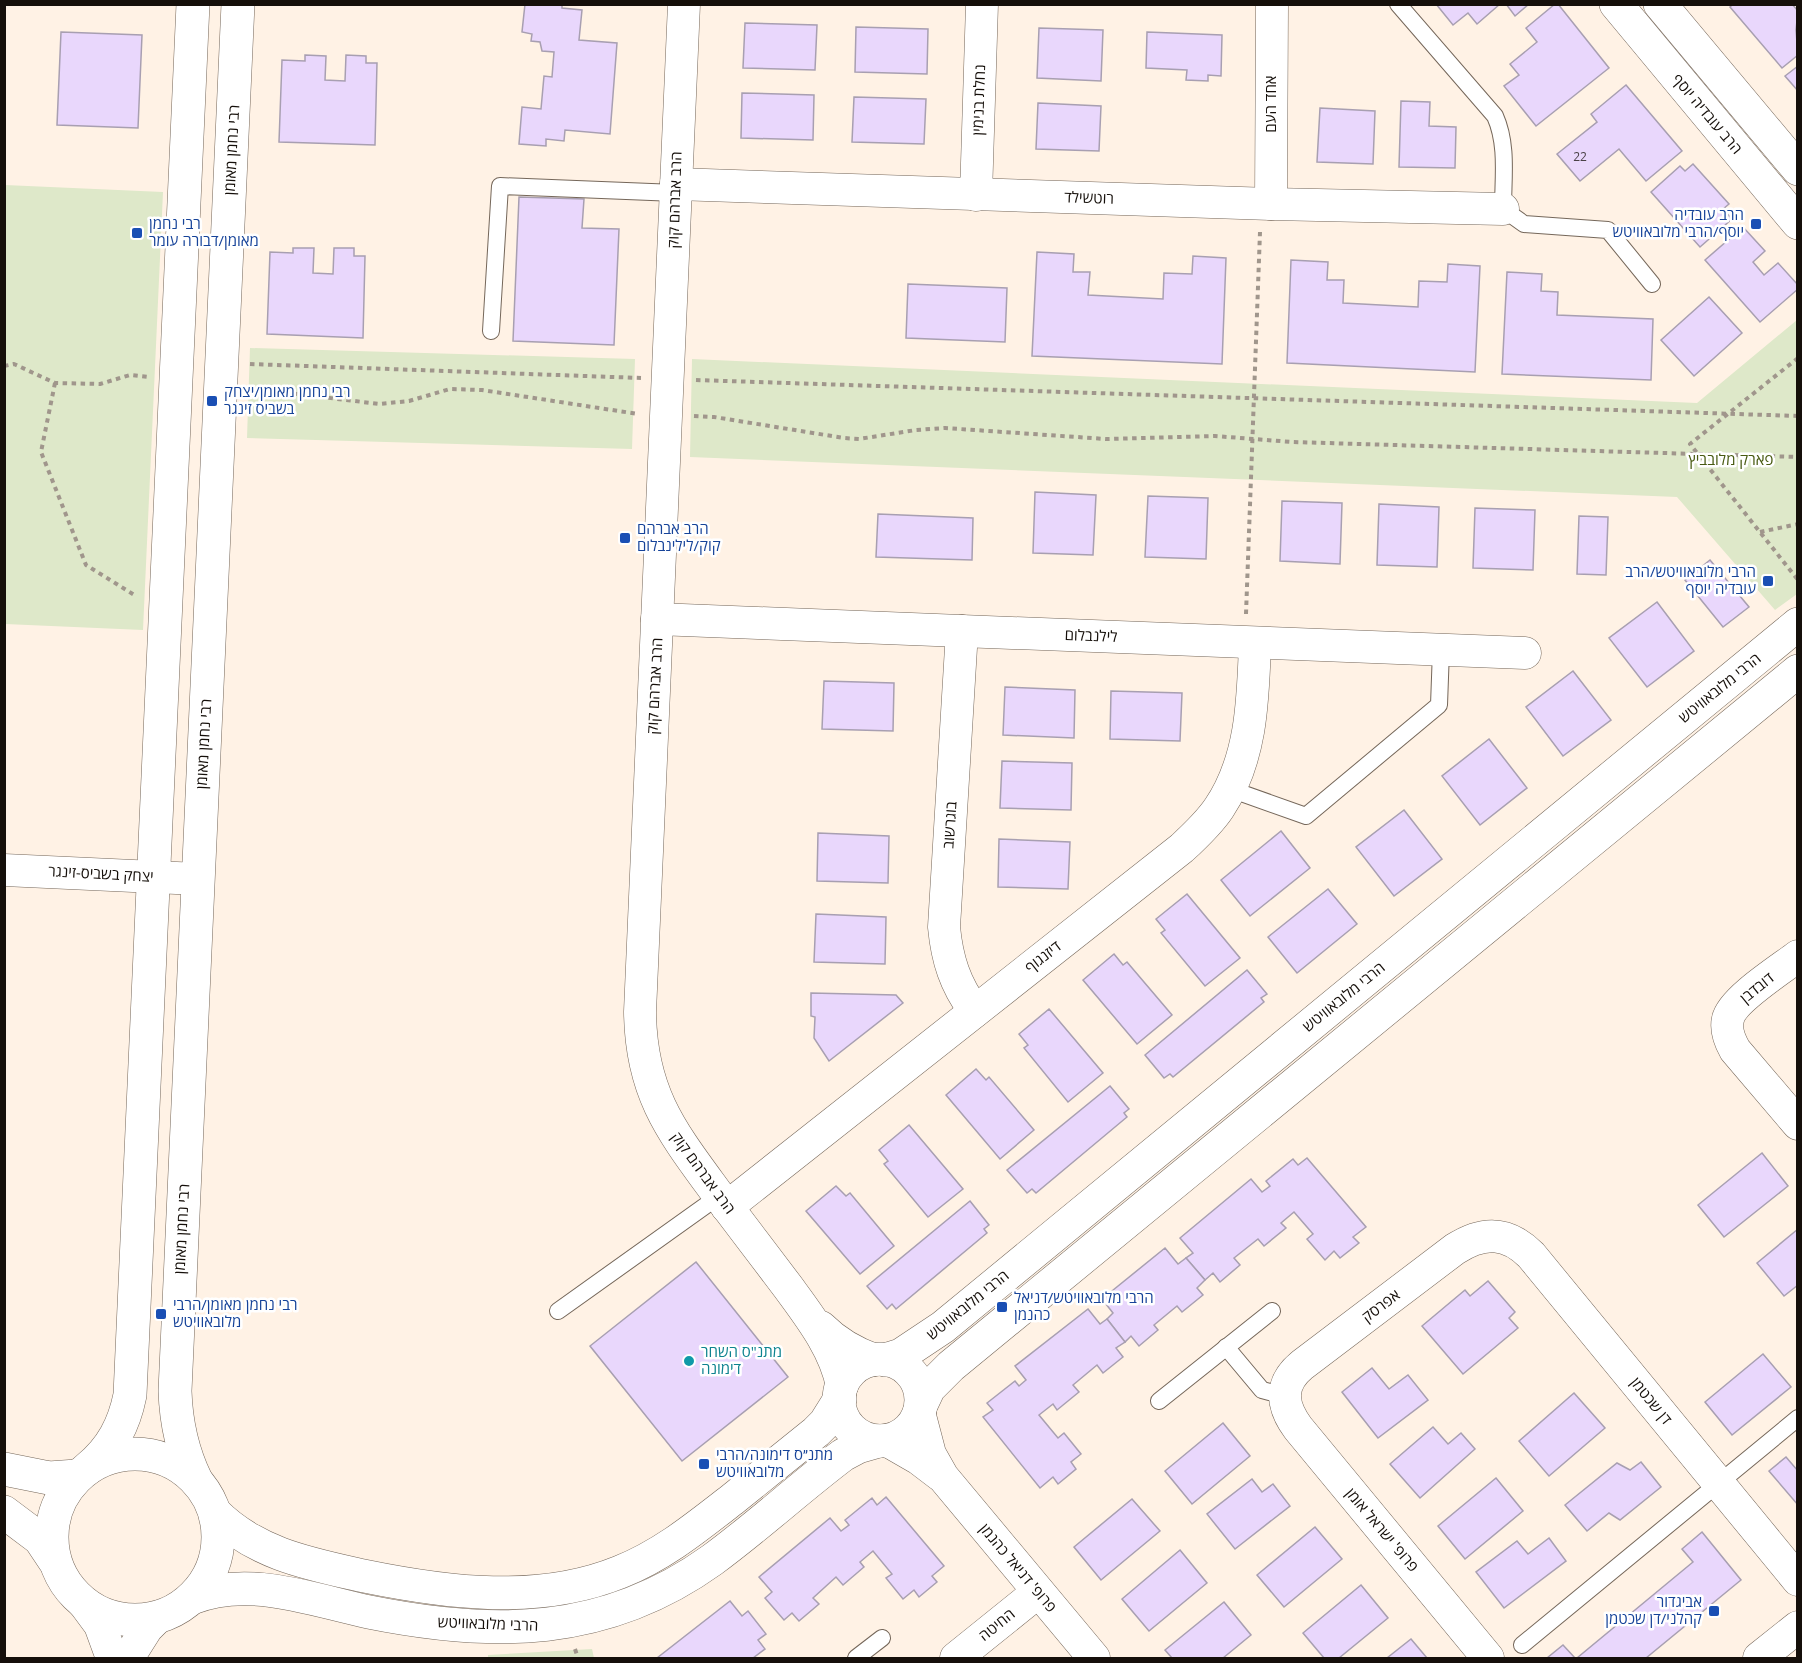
<svg xmlns="http://www.w3.org/2000/svg" width="1802" height="1663" font-family="'Open Sans',Heebo,sans-serif">
	<style>
		.green { fill: #dee8c9 }
		.building { fill: #e9d7fc; stroke: #a89fb1; stroke-width: 1.5 }
		.lines { fill: none; stroke-linecap: round; stroke-linejoin: round }
		.lane-casing { stroke: #75675a; stroke-width: 18 }
		.street-casing { stroke: #75675a; stroke-width: 33 }
		.secondary-casing { stroke: #75675a; stroke-width: 34 }
		.path { stroke: #a0968c; stroke-width: 4; stroke-dasharray: 4.5 4.5; stroke-linecap: butt }
		.lane { stroke: #fff; stroke-width: 16 }
		.street { stroke: #fff; stroke-width: 32 }
		.secondary { stroke: #fff; stroke-width: 33 }
		.transit-dot { fill: #1a4fb4; stroke: #fff; stroke-width: 2 }
		.culture-dot { fill: #0f9aa8; stroke: #fff; stroke-width: 2 }
		.labels { text-anchor: middle; stroke-width: 5; stroke-linejoin: round; paint-order: stroke }
		.number-label { font-size: 12px; fill: #4a4146 }
		.street-label { font-size: 15px; fill: #150f0a; stroke: #fff }
		.transit-label { font-size: 15px; fill: #164399; stroke: #fff; text-anchor: start }
		.park-label { font-size: 15px; fill: #485a11; stroke: #fff }
		.culture-label { font-size: 15px; fill: #0d838f; stroke: #fff; text-anchor: start }
	</style>
	<rect width="100%" height="100%" fill="#fff2e5"/>
	<g class="green">
		<path d="M5,185L163,192L143,630L5,624Z"/>
		<path d="M1797,320V594L1775,610L1677,497L690,457L692,359L1697,403Z"/>
		<path d="M250,348L635,359L632,449L247,438Z"/>
		<path d="M592,1649L594,1658H488V1655Z"/>
	</g>
	<g class="building">
		<path d="M525,4H562V8L582,10L579,40L617,43L610,134L565,130L564,141L546,139V146L519,144L522,107L541,109L544,76L552,77L554,52L542,51L540,42L531,41L532,34L522,32Z"/>
		<path d="M1436,4H1500L1477,24L1468,13L1453,25Z"/>
		<path d="M1506,4H1529L1515,16Z"/>
		<path d="M1555,4H1558L1609,68L1536,126L1504,86L1519,75L1510,64L1537,42L1526,28Z"/>
		<path d="M1733,4H1792L1798,11L1796,30L1798,55L1782,68L1730,7Z"/>
		<path d="M745,23L817,25L815,70L743,68Z"/>
		<path d="M856,27L928,29L927,74L855,72Z"/>
		<path d="M1039,28L1103,30L1101,81L1037,78Z"/>
		<path d="M61,32L142,35L138,128L57,125Z"/>
		<path d="M1147,32L1222,35L1221,76L1208,75V81L1186,80L1187,70L1146,68Z"/>
		<path d="M305,55L326,56L325,80L345,81L346,55L366,56V63H377L375,145L279,142L282,60L305,61Z"/>
		<path d="M1798,66V91L1785,76Z"/>
		<path d="M1626,85L1682,151L1646,181L1619,149L1580,181L1557,154L1597,122L1591,114Z"/>
		<path d="M742,93L814,95L813,140L741,138Z"/>
		<path d="M854,97L926,99L924,144L852,142Z"/>
		<path d="M1401,101L1430,102L1429,126L1456,127L1455,168L1399,167Z"/>
		<path d="M1038,103L1101,106L1099,151L1036,149Z"/>
		<path d="M1320,108L1375,111L1373,164L1317,162Z"/>
		<path d="M1693,164L1729,204L1723,209L1732,219L1700,247L1651,192L1680,166L1685,171Z"/>
		<path d="M519,197L584,199L582,228L619,229L614,345L513,341Z"/>
		<path d="M1743,227L1765,251L1753,262L1764,275L1778,263L1798,285V289L1760,322L1705,260Z"/>
		<path d="M293,248H314L313,273L333,274L334,248H354V256H365L363,338L267,334L270,252L293,253Z"/>
		<path d="M1037,252L1074,254L1073,272H1090L1088,295L1163,299L1164,273L1192,274L1193,256L1226,258L1222,364L1032,356Z"/>
		<path d="M1291,260L1328,262L1327,280H1344L1343,303L1418,307L1419,281L1447,282L1448,264L1480,266L1475,372L1287,363Z"/>
		<path d="M1507,272L1542,274L1541,291L1558,292L1557,315L1653,319L1651,380L1502,374Z"/>
		<path d="M908,284L1007,288L1005,342L906,338Z"/>
		<path d="M1709,297L1742,333L1694,376L1661,340Z"/>
		<path d="M1035,492L1096,495L1093,555L1033,553Z"/>
		<path d="M1148,496L1208,498L1206,559L1145,557Z"/>
		<path d="M1282,501L1342,503L1340,564L1280,561Z"/>
		<path d="M1379,504L1439,507L1437,567L1377,565Z"/>
		<path d="M1475,508L1535,510L1533,570L1473,568Z"/>
		<path d="M878,514L973,518L972,560L876,557Z"/>
		<path d="M1579,516L1608,517L1606,575L1577,574Z"/>
		<path d="M1710,560L1749,607L1723,627L1685,580Z"/>
		<path d="M1657,602L1694,651L1647,687L1609,638Z"/>
		<path d="M1573,671L1611,720L1563,756L1526,707Z"/>
		<path d="M824,681L894,683L893,731L822,729Z"/>
		<path d="M1005,687L1075,690L1074,738L1003,735Z"/>
		<path d="M1111,691L1182,693L1180,741L1110,739Z"/>
		<path d="M1489,739L1527,788L1480,825L1442,776Z"/>
		<path d="M1002,761L1072,763L1071,810L1000,808Z"/>
		<path d="M1404,810L1442,859L1394,896L1356,847Z"/>
		<path d="M1281,831L1310,868L1250,916L1221,880Z"/>
		<path d="M818,833L889,836L888,883L817,881Z"/>
		<path d="M999,839L1070,842L1068,889L998,887Z"/>
		<path d="M1328,889L1357,924L1297,973L1268,937Z"/>
		<path d="M1187,894L1240,958L1205,986L1161,933L1165,930L1156,919Z"/>
		<path d="M816,914L886,917L885,964L814,962Z"/>
		<path d="M1114,954L1123,965L1127,962L1172,1015L1137,1044L1083,980Z"/>
		<path d="M1247,970L1267,994L1261,998L1264,1002L1173,1077L1170,1074L1164,1078L1145,1055Z"/>
		<path d="M811,993L896,995L903,1003L829,1061L814,1038L815,1017L811,1016Z"/>
		<path d="M1049,1009L1103,1073L1068,1102L1024,1048L1028,1045L1019,1034Z"/>
		<path d="M976,1069L986,1080L989,1077L1034,1130L1000,1159L946,1095Z"/>
		<path d="M1110,1086L1129,1109L1124,1113L1127,1117L1036,1193L1032,1189L1027,1193L1007,1170Z"/>
		<path d="M909,1125L963,1189L928,1217L884,1164L888,1161L879,1150Z"/>
		<path d="M1762,1153L1788,1186L1724,1237L1698,1205Z"/>
		<path d="M1307,1158L1366,1227L1353,1237L1359,1243L1340,1258L1334,1251L1325,1260L1307,1239L1313,1234L1294,1212L1281,1223L1286,1228L1264,1246L1258,1239L1234,1258L1240,1265L1220,1282L1213,1273L1205,1280L1186,1258L1193,1253L1180,1238L1251,1179L1262,1192L1270,1186L1266,1181L1293,1159L1298,1165Z"/>
		<path d="M836,1186L846,1196L850,1193L894,1246L860,1274L806,1211Z"/>
		<path d="M970,1201L989,1225L984,1229L987,1233L896,1309L892,1304L887,1309L867,1286Z"/>
		<path d="M1798,1229V1285L1784,1296L1757,1263Z"/>
		<path d="M1165,1248L1178,1264L1186,1258L1205,1280L1197,1288L1203,1295L1182,1312L1177,1306L1154,1325L1158,1330L1139,1346L1131,1336L1125,1342L1107,1319L1113,1313L1102,1299Z"/>
		<path d="M696,1262L788,1377L682,1461L590,1346Z"/>
		<path d="M1488,1281L1515,1312L1509,1318L1518,1328L1463,1374L1422,1326L1465,1290L1470,1296Z"/>
		<path d="M1088,1309L1100,1324L1107,1319L1125,1342L1116,1348L1123,1357L1103,1373L1097,1365L1073,1385L1079,1392L1057,1410L1053,1404L1039,1415L1058,1438L1064,1433L1081,1454L1071,1462L1076,1469L1058,1484L1053,1477L1040,1488L983,1417L993,1410L987,1403L1015,1381L1019,1386L1026,1380L1015,1366Z"/>
		<path d="M1763,1354L1791,1387L1732,1435L1705,1402Z"/>
		<path d="M1372,1368L1389,1389L1408,1375L1428,1400L1378,1438L1342,1392Z"/>
		<path d="M1574,1393L1605,1428L1549,1476L1519,1441Z"/>
		<path d="M1223,1423L1250,1456L1192,1504L1165,1471Z"/>
		<path d="M1433,1427L1448,1444L1461,1433L1475,1449L1420,1498L1390,1464Z"/>
		<path d="M1786,1457L1798,1471V1505L1769,1471Z"/>
		<path d="M1641,1462L1661,1487L1620,1520L1609,1513L1587,1531L1565,1505L1617,1463L1630,1470Z"/>
		<path d="M1496,1478L1523,1511L1465,1559L1438,1526Z"/>
		<path d="M1252,1479L1262,1492L1273,1484L1290,1506L1235,1549L1207,1514Z"/>
		<path d="M886,1497L944,1566L932,1576L937,1582L919,1597L914,1590L903,1599L886,1578L892,1574L873,1551L860,1562L864,1567L843,1585L836,1577L813,1598L819,1604L799,1621L792,1613L784,1620L765,1598L772,1592L759,1577L830,1518L841,1531L849,1525L845,1520L872,1498L877,1505Z"/>
		<path d="M1132,1499L1160,1531L1101,1580L1074,1547Z"/>
		<path d="M1315,1527L1342,1559L1284,1607L1257,1575Z"/>
		<path d="M1702,1532L1741,1580L1646,1658H1577L1693,1562L1682,1549Z"/>
		<path d="M1549,1538L1566,1561L1504,1608L1476,1572L1517,1541L1528,1554Z"/>
		<path d="M1180,1550L1207,1583L1149,1631L1122,1599Z"/>
		<path d="M1361,1585L1388,1618L1339,1658H1324L1303,1633Z"/>
		<path d="M730,1601L742,1616L748,1611L766,1634L758,1640L765,1649L753,1658H657Z"/>
		<path d="M1224,1602L1251,1635L1223,1658H1172L1165,1650Z"/>
		<path d="M1411,1639L1427,1658H1387Z"/>
		<path d="M1563,1645L1575,1658H1547Z"/>
	</g>
	<g class="lines">
		<g class="lane-casing">
			<g id="lane">
				<path d="M1398,4L1495,116C1508,145 1503,178 1503,209L1524,224L1608,230L1652,284"/>
				<path d="M491,331L500,186L676,193"/>
				<path d="M1230,789L1306,816L1439,705L1441,650"/>
				<path d="M558,1311L719,1196"/>
				<path d="M1226,1347L1262,1390L1285,1396"/>
				<path d="M1159,1401L1272,1311"/>
				<path d="M1522,1645L1798,1418"/>
				<path d="M856,1658L882,1638"/>
			</g>
		</g>
		<g class="street-casing">
			<g id="street">
				<path d="M684,4L640,1012C641,1095 673,1133 719,1196C742,1226 765,1257 788,1287C810,1317 835,1349 842,1386"/>
				<path d="M676,184L1271,204L1503,209"/>
				<path d="M976,195L982,4"/>
				<path d="M1271,204L1272,4"/>
				<path d="M657,619L1525,653"/>
				<path d="M962,631L944,927C947,959 955,985 975,1011"/>
				<path d="M4,870L198,879"/>
				<path d="M1798,956C1781,969 1732,1000 1728,1019C1725,1030 1730,1041 1735,1050L1798,1124"/>
				<path d="M727,1207L1182,848C1195,836 1209,823 1219,808C1252,759 1253,699 1255,643"/>
				<path d="M821,1327C836,1342 855,1353 875,1360"/>
				<path d="M919,1412L930,1454L943,1477L1094,1658"/>
				<path d="M886,1440L919,1459L940,1475"/>
				<path d="M83,1602L100,1625L112,1658"/>
				<path d="M128,1658L147,1628L158,1617"/>
				<path d="M956,1658L1038,1592"/>
				<path d="M1488,1658L1298,1428C1281,1405 1279,1384 1302,1365L1455,1249C1483,1231 1507,1231 1531,1255L1798,1580"/>
				<path d="M1759,1658L1798,1627"/>
			</g>
		</g>
		<g class="secondary-casing">
			<g id="secondary">
				<path d="M1616,4L1798,223"/>
				<path d="M1660,4L1798,169"/>
				<circle cx="880" cy="1400" r="41"/>
				<path d="M885,1360L901,1355L943,1327L1798,624"/>
				<path d="M921,1405L929,1388L951,1366L1798,671"/>
				<circle cx="135" cy="1537" r="83"/>
				<path d="M88,1468C112,1448 124,1425 130,1395L193,4"/>
				<path d="M4,1469L49,1478L77,1476"/>
				<path d="M196,1480C182,1451 176,1422 175,1391L238,4"/>
				<path d="M4,1512L40,1539L54,1560"/>
				<path d="M215,1513C256,1554 310,1564 364,1576C447,1593 539,1605 620,1572C663,1555 698,1526 734,1498C761,1476 789,1454 816,1432L825,1423L840,1399"/>
				<path d="M192,1598C249,1575 312,1600 369,1612C493,1637 605,1637 712,1560C757,1527 798,1489 843,1455L858,1447L879,1441"/>
			</g>
		</g>
		<g class="path">
			<path d="M1798,358L1690,444L1798,580"/>
			<path d="M250,364L641,378"/>
			<path d="M4,366L14,364L55,383L100,384L130,375L148,377"/>
			<path d="M696,380L1798,416"/>
			<path d="M55,383L41,452L86,565L136,596"/>
			<path d="M248,388L379,404L409,401L450,389L482,390L638,414"/>
			<path d="M694,416L714,417L844,438L859,439L916,430L945,428L1106,439L1215,436L1292,442L1798,457"/>
			<path d="M1760,532L1798,524"/>
			<path d="M1246,614L1260,232"/>
			<path d="M575,1649L578,1658"/>
		</g>
		<use href="#lane" class="lane"/>
		<use href="#street" class="street"/>
		<use href="#secondary" class="secondary"/>
	</g>
	<g class="transit-dot">
		<rect x="1750" y="218" width="12" height="12" rx="3"/>
		<rect x="131" y="227" width="12" height="12" rx="3"/>
		<rect x="206" y="395" width="12" height="12" rx="3"/>
		<rect x="619" y="532" width="12" height="12" rx="3"/>
		<rect x="1762" y="575" width="12" height="12" rx="3"/>
		<rect x="996" y="1301" width="12" height="12" rx="3"/>
		<rect x="155" y="1308" width="12" height="12" rx="3"/>
		<rect x="698" y="1458" width="12" height="12" rx="3"/>
		<rect x="1708" y="1605" width="12" height="12" rx="3"/>
	</g>
	<circle class="culture-dot" cx="689" cy="1361" r="6"/>
	<g class="labels">
		<g class="number-label">
			<text x="1580" y="161">22</text>
		</g>
		<g class="street-label">
			<text transform="translate(979 100) rotate(-88)" y="5">נחלת בנימין</text>
			<text transform="translate(1271 104) rotate(-90)" y="5">אחד העם</text>
			<text transform="translate(1707 114) rotate(50)" y="5">הרב עובדיה יוסף</text>
			<text transform="translate(232 150) rotate(-87)" y="5">רבי נחמן מאומן</text>
			<text transform="translate(1089 198) rotate(2)" y="5">רוטשילד</text>
			<text transform="translate(675 200) rotate(-88)" y="5">הרב אברהם קוק</text>
			<text transform="translate(1091 636) rotate(2)" y="5">לילנבלום</text>
			<text transform="translate(655 686) rotate(-87)" y="5">הרב אברהם קוק</text>
			<text transform="translate(1720 688) rotate(-39)" y="5">הרבי מלובאוויטש</text>
			<text transform="translate(204 744) rotate(-87)" y="5">רבי נחמן מאומן</text>
			<text transform="translate(950 825) rotate(-86)" y="5">בוגרשוב</text>
			<text transform="translate(101 874) rotate(3)" y="5">יצחק בשביס-זינגר</text>
			<text transform="translate(1043 957) rotate(-38)" y="5">דיזנגוף</text>
			<text transform="translate(1757 988) rotate(-39)" y="5">דובדבן</text>
			<text transform="translate(1344 997) rotate(-39)" y="5">הרבי מלובאוויטש</text>
			<text transform="translate(703 1173) rotate(54)" y="5">הרב אברהם קוק</text>
			<text transform="translate(182 1229) rotate(-87)" y="5">רבי נחמן מאומן</text>
			<text transform="translate(968 1305) rotate(-39)" y="5">הרבי מלובאוויטש</text>
			<text transform="translate(1381 1306) rotate(-37)" y="5">אפרסק</text>
			<text transform="translate(1651 1401) rotate(51)" y="5">דן שכטמן</text>
			<text transform="translate(1382 1530) rotate(50)" y="5">פרופ' ישראל אומן</text>
			<text transform="translate(1018 1568) rotate(50)" y="5">פרופ' דניאל כהנמן</text>
			<text transform="translate(488 1624) rotate(2)" y="5">הרבי מלובאוויטש</text>
			<text transform="translate(997 1625) rotate(-39)" y="5">החיטה</text>
		</g>
		<g class="transit-label">
			<text x="1744" y="220" text-anchor="end">הרב עובדיה<tspan x="1744" dy="17">יוסף/הרבי מלובאוויטש</tspan></text>
			<text x="149" y="229">רבי נחמן<tspan x="149" dy="17">מאומן/דבורה עומר</tspan></text>
			<text x="224" y="397">רבי נחמן מאומן/יצחק<tspan x="224" dy="17">בשביס זינגר</tspan></text>
			<text x="637" y="534">הרב אברהם<tspan x="637" dy="17">קוק/לילינבלום</tspan></text>
			<text x="1756" y="577" text-anchor="end">הרבי מלובאוויטש/הרב<tspan x="1756" dy="17">עובדיה יוסף</tspan></text>
			<text x="1014" y="1303">הרבי מלובאוויטש/דניאל<tspan x="1014" dy="17">כהנמן</tspan></text>
			<text x="173" y="1310">רבי נחמן מאומן/הרבי<tspan x="173" dy="17">מלובאוויטש</tspan></text>
			<text x="716" y="1460">מתנ״ס דימונה/הרבי<tspan x="716" dy="17">מלובאוויטש</tspan></text>
			<text x="1702" y="1607" text-anchor="end">אביגדור<tspan x="1702" dy="17">קהלני/דן שכטמן</tspan></text>
		</g>
		<g class="park-label">
			<text x="1731" y="465">פארק מלובביץ</text>
		</g>
		<g class="culture-label">
			<text x="701" y="1357">מתנ"ס השחר<tspan x="701" dy="17">דימונה</tspan></text>
		</g>
	</g>
	<rect width="1802" height="1663" fill="none" stroke="#150f0a" stroke-width="12"/>
</svg>
